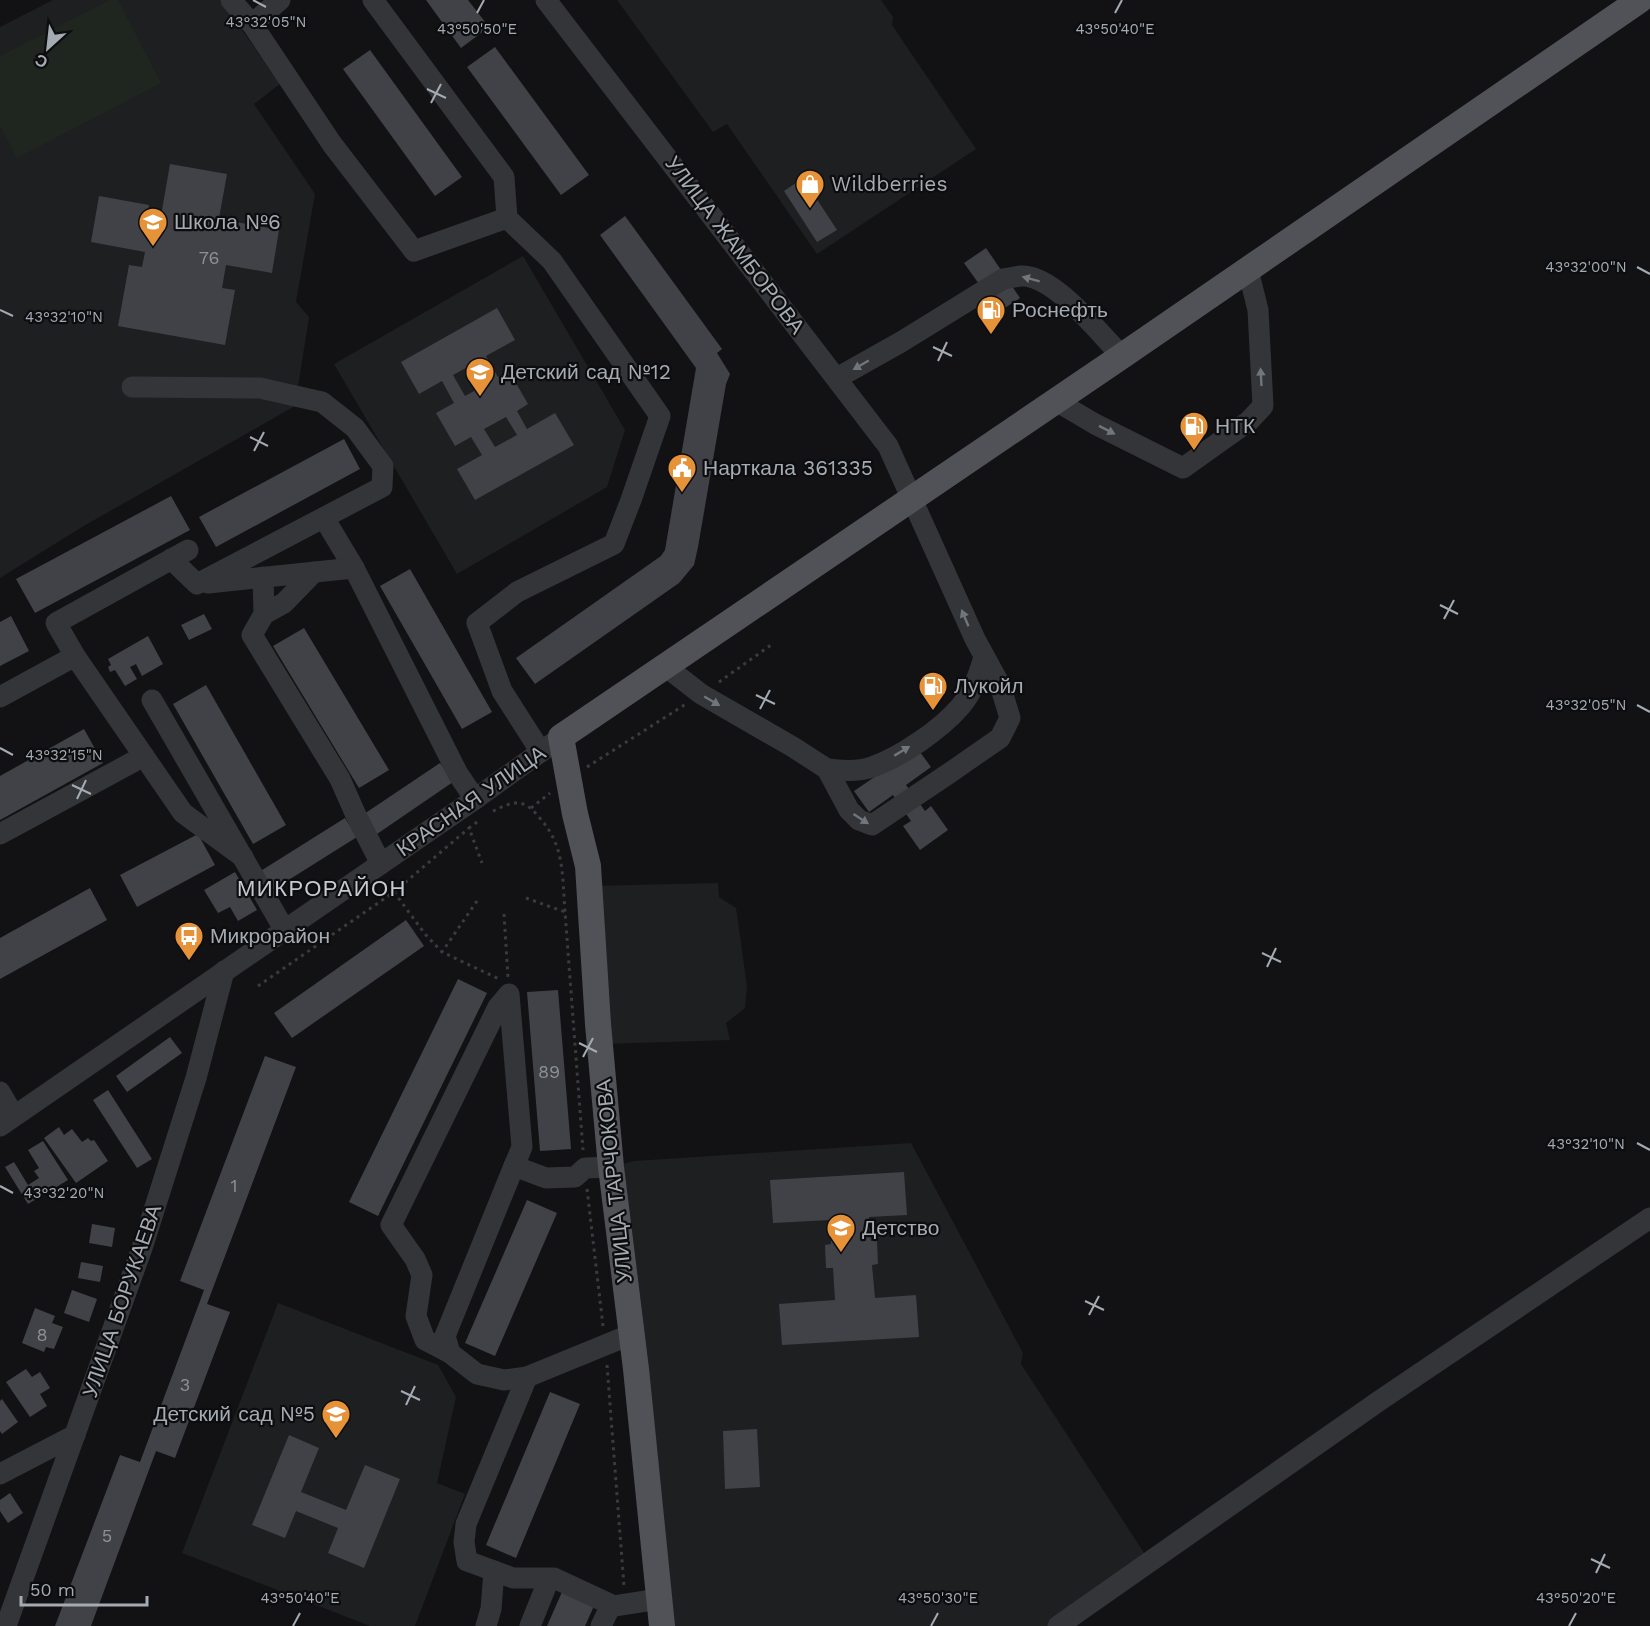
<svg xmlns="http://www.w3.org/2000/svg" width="1650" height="1626" font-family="'Work Sans',sans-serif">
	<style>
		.built { fill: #1e1f20 }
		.green { fill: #1f261f }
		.building { fill: #414247; fill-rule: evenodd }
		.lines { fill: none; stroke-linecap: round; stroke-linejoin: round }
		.path { stroke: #393c3f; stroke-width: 3; stroke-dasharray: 3 4.5; stroke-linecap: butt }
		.minor { stroke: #333538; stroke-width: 21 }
		.major { stroke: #505257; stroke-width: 26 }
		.oneway { fill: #71767c }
		.ticks { fill: none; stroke: #a4abb3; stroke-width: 2 }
		.labels { text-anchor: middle; stroke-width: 4.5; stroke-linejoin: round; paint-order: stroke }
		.number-label { font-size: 18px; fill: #8b9198 }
		.poi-label { font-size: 21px; fill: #a4abb3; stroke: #0d0d0f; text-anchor: start }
		.street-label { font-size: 21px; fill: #a4abb3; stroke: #0d0d0f }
		.neighbourhood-label { font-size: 22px; letter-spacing: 1.5px; fill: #c5c9d0; stroke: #0d0d0f }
		.ticks-label { font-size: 15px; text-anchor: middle; fill: #a4abb3; stroke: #0d0d0f; stroke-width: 4.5; stroke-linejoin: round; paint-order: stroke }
	</style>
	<rect width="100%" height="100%" fill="#121214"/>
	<g class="built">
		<path d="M53,0H221L280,84L254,104L315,194L296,302L309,317L295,406L82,527L0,578V27Z"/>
		<path d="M617,0H881L893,17L892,25L976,149L817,254L727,124L713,132Z"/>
		<path d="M523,256L625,430L607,487L457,574L334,364Z"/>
		<path d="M718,883L719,897L736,908L747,986L745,1008L726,1023L730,1040L600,1044L590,886Z"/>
		<path d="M911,1143L1023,1353L1021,1364L1150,1562L1058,1626H662L611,1167L634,1161Z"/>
		<path d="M278,1303L438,1365L456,1397L437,1483L465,1494L415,1626H370L182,1553Z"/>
	</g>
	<path class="green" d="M110,0H118L161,83L17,158L0,126V56Z"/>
	<g class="building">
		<path d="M426,0H468L489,27L461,48Z"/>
		<path d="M495,47L589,175L561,195L467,67Z"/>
		<path d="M370,50L462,177L435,196L343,69Z"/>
		<path d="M170,164L227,174L217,229L229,231L231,221L279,230L272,273L226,265L222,288L235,290L225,345L118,326L129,265L142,267L145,252L91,242L99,196L149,205L148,213L161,216Z"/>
		<path d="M803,178L837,230L817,242L784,191Z"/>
		<path d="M625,216L722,349L717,353L730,374L726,384L698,547L694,565L679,583L535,684L516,658L661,556L665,550L696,368L600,235Z"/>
		<path d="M986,248L1020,298L999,312L964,263Z"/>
		<path d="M497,308L515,340L486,356L498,377L509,371L528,404L517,411L527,429L555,413L574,445L475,500L457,469L482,455L471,437L455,446L436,413L454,403L442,381L419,394L401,362ZM475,363L487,384L465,396L453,375ZM506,417L517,435L495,447L484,429Z"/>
		<path d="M344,439L360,469L216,547L199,517Z"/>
		<path d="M171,496L190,530L35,613L16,579Z"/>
		<path d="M410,569L492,712L462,729L380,586Z"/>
		<path d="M204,614L212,629L189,640L181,625Z"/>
		<path d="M11,616L29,651L0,666V622Z"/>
		<path d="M304,628L389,770L359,788L273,646Z"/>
		<path d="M148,636L163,664L142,676L136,664L130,667L137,679L125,686L115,670L110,672L108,667L111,665L108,659Z"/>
		<path d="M206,685L286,825L253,844L173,704Z"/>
		<path d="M84,729L103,763L0,820V776Z"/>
		<path d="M917,748L931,767L906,785L925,811L931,806L948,830L920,850L903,826L911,821L893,795L869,812L854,791Z"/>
		<path d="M440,763L453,782L377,834L364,814Z"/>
		<path d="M345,818L357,837L271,891L259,872Z"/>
		<path d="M198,834L215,865L137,907L120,875Z"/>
		<path d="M235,872L257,910L238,921L230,907L218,913L204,890Z"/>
		<path d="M90,888L107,920L0,979V938Z"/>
		<path d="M406,920L424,946L292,1038L274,1013Z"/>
		<path d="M458,979L487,993L378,1216L349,1202Z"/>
		<path d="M558,990L571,1149L540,1151L527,992Z"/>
		<path d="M170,1037L182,1053L127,1092L116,1076Z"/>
		<path d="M265,1056L296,1067L207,1304L230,1312L175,1458L156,1451L91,1626H55L120,1455L140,1462L200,1301L204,1290L180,1281Z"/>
		<path d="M108,1090L152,1159L137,1168L93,1100Z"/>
		<path d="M59,1127L64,1135L72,1129L82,1142L88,1138L91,1141L94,1140L108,1161L76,1183L44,1138Z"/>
		<path d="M43,1141L68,1180L28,1204L5,1167L14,1162L28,1185L39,1178L34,1171L39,1168L28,1150Z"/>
		<path d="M904,1172L907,1215L869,1217L871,1241H877L878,1264L872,1265L875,1298L916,1295L919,1337L782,1345L779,1304L835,1300L833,1268H826L825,1245L831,1244L830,1220L773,1223L770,1180Z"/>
		<path d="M527,1200L557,1213L495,1356L465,1343Z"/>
		<path d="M92,1224L115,1228L112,1247L89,1243Z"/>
		<path d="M81,1262L103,1266L100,1282L78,1278Z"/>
		<path d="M72,1290L97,1299L89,1322L64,1313Z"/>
		<path d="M35,1308L55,1316L52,1323L63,1327L54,1349L46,1347L44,1352L22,1343Z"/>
		<path d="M26,1369L32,1377L40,1372L50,1388L40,1394L47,1406L30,1417L6,1382Z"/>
		<path d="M550,1392L580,1404L516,1558L486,1545Z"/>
		<path d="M2,1399L18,1422L2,1434L0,1431V1401Z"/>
		<path d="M757,1429L760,1487L725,1489L723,1431Z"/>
		<path d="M289,1435L319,1448L301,1492L346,1510L365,1465L400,1479L364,1568L328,1553L338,1528L296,1511L285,1538L252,1525Z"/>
		<path d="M10,1493L23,1513L8,1523L0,1511V1500Z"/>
		<path d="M562,1592L594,1606L585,1626H547Z"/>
	</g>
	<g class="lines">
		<g class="path">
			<path d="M719,682L771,645"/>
			<path d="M587,767L686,704"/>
			<path d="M531,808L550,793"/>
			<path d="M493,811C500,808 510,802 519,803C527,804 533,810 538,816C565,845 562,874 565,912"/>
			<path d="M477,822L469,828L482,863"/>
			<path d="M394,892L425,934L442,952"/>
			<path d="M526,898L565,912L583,1150"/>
			<path d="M477,901L442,952L499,979"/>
			<path d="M504,914L508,977"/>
			<path d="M258,986L394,892L469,828"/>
			<path d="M587,1189L603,1326"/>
			<path d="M607,1365L624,1586"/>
		</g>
		<g class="minor">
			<path d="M231,0L252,24L332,144L414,251L507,218L552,261L660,416L631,500L614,544L517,592L477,623L502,691L541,752"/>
			<path d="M373,0L504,177L507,218"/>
			<path d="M546,0L888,446L975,639L1000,685L1010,718L1000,738L948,774L872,825L859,820L849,810L827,769L793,747L701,694L665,666"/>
			<path d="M252,24L280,0"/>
			<path d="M837,378L901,342L1003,279C1011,278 1022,274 1030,277C1061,284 1100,334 1122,356"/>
			<path d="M132,387L260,388L322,402L355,428L383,466L382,487L197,584L171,559"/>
			<path d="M1056,401L1095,424L1183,468L1249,421L1263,406L1258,310L1248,270"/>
			<path d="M324,518L354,568L458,774L475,799"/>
			<path d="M263,577L264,614L252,635L340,779L355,813L381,864"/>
			<path d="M208,583L354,568"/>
			<path d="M264,614L284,603L314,572"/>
			<path d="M75,656L56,623L188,550"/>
			<path d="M0,697L75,656L183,813L243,857"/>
			<path d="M152,700L284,929"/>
			<path d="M827,769C842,771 858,772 872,767C901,757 941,729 960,707C973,692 979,674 984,657"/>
			<path d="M0,834L144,756"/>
			<path d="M0,1092L14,1116"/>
			<path d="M0,1126L475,799L553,743"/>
			<path d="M514,1166L445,1336L450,1353L477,1374L504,1380L527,1377"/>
			<path d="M632,1334L527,1377L466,1524L464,1542L467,1561L513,1578H554L614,1606L659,1599"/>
			<path d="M450,1353L425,1340L416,1316L422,1275L415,1259L391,1225L498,1007L509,994L522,1147L514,1166L546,1178L575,1177L585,1168L611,1167"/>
			<path d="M0,1474L75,1435"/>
			<path d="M6,1626L142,1248L196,1078L224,971"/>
			<path d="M486,1626L491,1609L494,1571"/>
			<path d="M530,1626L549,1579"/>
			<path d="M601,1626L611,1605"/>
			<path d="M1058,1626L1379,1401L1650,1218"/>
		</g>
		<path class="major" d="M662,1626L636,1369L611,1167L598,1024L588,866L575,814L561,737L1122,356L1640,0"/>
	</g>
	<defs><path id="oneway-solid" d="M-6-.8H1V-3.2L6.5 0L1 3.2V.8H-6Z" transform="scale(1.5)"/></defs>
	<g class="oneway">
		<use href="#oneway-solid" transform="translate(1031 279) rotate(-165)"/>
		<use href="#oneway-solid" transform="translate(861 365) rotate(150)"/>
		<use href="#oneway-solid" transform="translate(1261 377) rotate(-93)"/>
		<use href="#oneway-solid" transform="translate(1107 430) rotate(27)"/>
		<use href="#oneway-solid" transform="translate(965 618) rotate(-113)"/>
		<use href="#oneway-solid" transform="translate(712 701) rotate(30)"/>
		<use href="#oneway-solid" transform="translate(902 751) rotate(-31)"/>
		<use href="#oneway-solid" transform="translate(861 819) rotate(33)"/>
	</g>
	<path class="ticks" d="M253,0L266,7M477,13L484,0M1115,13L1122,0M427,89L446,98M431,103L441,84M1637,267L1650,274M0,310L13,316M933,347L952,356M938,361L947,342M250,437L268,446M254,451L264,432M1440,605L1458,614M1444,619L1454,600M756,695L775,704M1637,705L1650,712M760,709L770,690M0,748L13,755M72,785L91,794M77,799L86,780M1262,953L1281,962M1267,967L1276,948M579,1043L597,1052M583,1057L593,1038M1637,1143L1650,1150M0,1186L13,1193M1085,1301L1104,1310M1089,1315L1099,1296M401,1391L420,1400M406,1405L415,1386M1591,1559L1610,1568M1596,1573L1605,1554M293,1626L300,1613M931,1626L938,1613M1569,1626L1576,1613"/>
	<defs>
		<g id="shop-pin" transform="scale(1.5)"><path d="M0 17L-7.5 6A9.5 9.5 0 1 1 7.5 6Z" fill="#e69238" stroke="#0d0d0f"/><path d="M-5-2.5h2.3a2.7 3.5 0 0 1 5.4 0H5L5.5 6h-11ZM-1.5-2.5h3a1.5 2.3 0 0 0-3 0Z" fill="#fff"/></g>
		<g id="school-pin" transform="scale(1.5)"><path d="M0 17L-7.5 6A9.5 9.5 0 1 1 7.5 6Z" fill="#e69238" stroke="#0d0d0f"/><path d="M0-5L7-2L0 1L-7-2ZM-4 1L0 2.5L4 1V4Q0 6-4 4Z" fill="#fff"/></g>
		<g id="fuel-pin" transform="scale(1.5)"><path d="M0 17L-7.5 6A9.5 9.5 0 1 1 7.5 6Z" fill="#e69238" stroke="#0d0d0f"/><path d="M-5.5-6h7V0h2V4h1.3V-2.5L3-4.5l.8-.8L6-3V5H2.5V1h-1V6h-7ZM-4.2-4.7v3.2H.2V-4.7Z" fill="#fff"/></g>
		<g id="civic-pin" transform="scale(1.5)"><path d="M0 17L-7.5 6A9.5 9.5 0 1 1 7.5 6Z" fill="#e69238" stroke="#0d0d0f"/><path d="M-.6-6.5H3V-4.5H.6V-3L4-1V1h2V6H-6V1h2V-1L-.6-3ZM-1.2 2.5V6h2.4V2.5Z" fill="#fff"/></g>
		<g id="bus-pin" transform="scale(1.5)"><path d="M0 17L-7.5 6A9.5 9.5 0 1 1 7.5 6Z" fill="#e69238" stroke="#0d0d0f"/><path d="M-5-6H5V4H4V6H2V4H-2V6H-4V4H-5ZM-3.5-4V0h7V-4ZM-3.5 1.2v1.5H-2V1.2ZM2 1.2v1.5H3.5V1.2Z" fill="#fff"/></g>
	</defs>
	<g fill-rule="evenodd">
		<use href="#shop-pin" x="810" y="184"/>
		<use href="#school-pin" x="153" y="222"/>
		<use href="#fuel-pin" x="991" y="310"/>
		<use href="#school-pin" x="480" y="372"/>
		<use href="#fuel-pin" x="1194" y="426"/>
		<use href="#civic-pin" x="682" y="468"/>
		<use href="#fuel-pin" x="933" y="686"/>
		<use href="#bus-pin" x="189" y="936"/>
		<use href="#school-pin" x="841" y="1228"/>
		<use href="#school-pin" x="336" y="1414"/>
	</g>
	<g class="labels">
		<g class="number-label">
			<text x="209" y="264">76</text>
			<text x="549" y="1078">89</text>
			<text x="234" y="1192">1</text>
			<text x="42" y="1341">8</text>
			<text x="185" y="1391">3</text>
			<text x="107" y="1542">5</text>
		</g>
		<g class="poi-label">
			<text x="831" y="191">Wildberries</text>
			<text x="174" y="229">Школа №6</text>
			<text x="1012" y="317">Роснефть</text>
			<text x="501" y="379">Детский сад №12</text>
			<text x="1215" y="433">НТК</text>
			<text x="703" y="475">Нарткала 361335</text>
			<text x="954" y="693">Лукойл</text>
			<text x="210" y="943">Микрорайон</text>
			<text x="862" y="1235">Детство</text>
			<text x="315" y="1421" text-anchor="end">Детский сад №5</text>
		</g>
		<g class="street-label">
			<text transform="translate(735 245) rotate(53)" y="7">УЛИЦА ЖАМБОРОВА</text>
			<text transform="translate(471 801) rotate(-35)" y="7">КРАСНАЯ УЛИЦА</text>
			<text transform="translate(614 1181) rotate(-96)" y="7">УЛИЦА ТАРЧОКОВА</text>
			<text transform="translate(122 1301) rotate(-71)" y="7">УЛИЦА БОРУКАЕВА</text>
		</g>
		<g class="neighbourhood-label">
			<text x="322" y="896">МИКРОРАЙОН</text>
		</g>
	</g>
	<g class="ticks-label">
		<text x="266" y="27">43°32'05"N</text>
		<text x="477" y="34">43°50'50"E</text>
		<text x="1115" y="34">43°50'40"E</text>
		<text x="1586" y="272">43°32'00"N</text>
		<text x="64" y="322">43°32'10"N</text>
		<text x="1586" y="710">43°32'05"N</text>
		<text x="64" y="760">43°32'15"N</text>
		<text x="1586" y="1149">43°32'10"N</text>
		<text x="64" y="1198">43°32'20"N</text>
		<text x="300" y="1603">43°50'40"E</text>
		<text x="938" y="1603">43°50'30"E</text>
		<text x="1576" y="1603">43°50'20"E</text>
	</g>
	<g transform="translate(48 48) rotate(207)" stroke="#0d0d0f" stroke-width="4.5" paint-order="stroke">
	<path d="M0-4.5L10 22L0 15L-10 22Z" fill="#a4abb3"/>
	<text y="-9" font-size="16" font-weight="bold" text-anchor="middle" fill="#a4abb3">С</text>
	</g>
	<path d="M21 1596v9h126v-9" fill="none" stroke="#a4abb3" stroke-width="3"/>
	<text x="30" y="1596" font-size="18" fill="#a4abb3" stroke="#0d0d0f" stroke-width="4.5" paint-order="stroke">50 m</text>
</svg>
